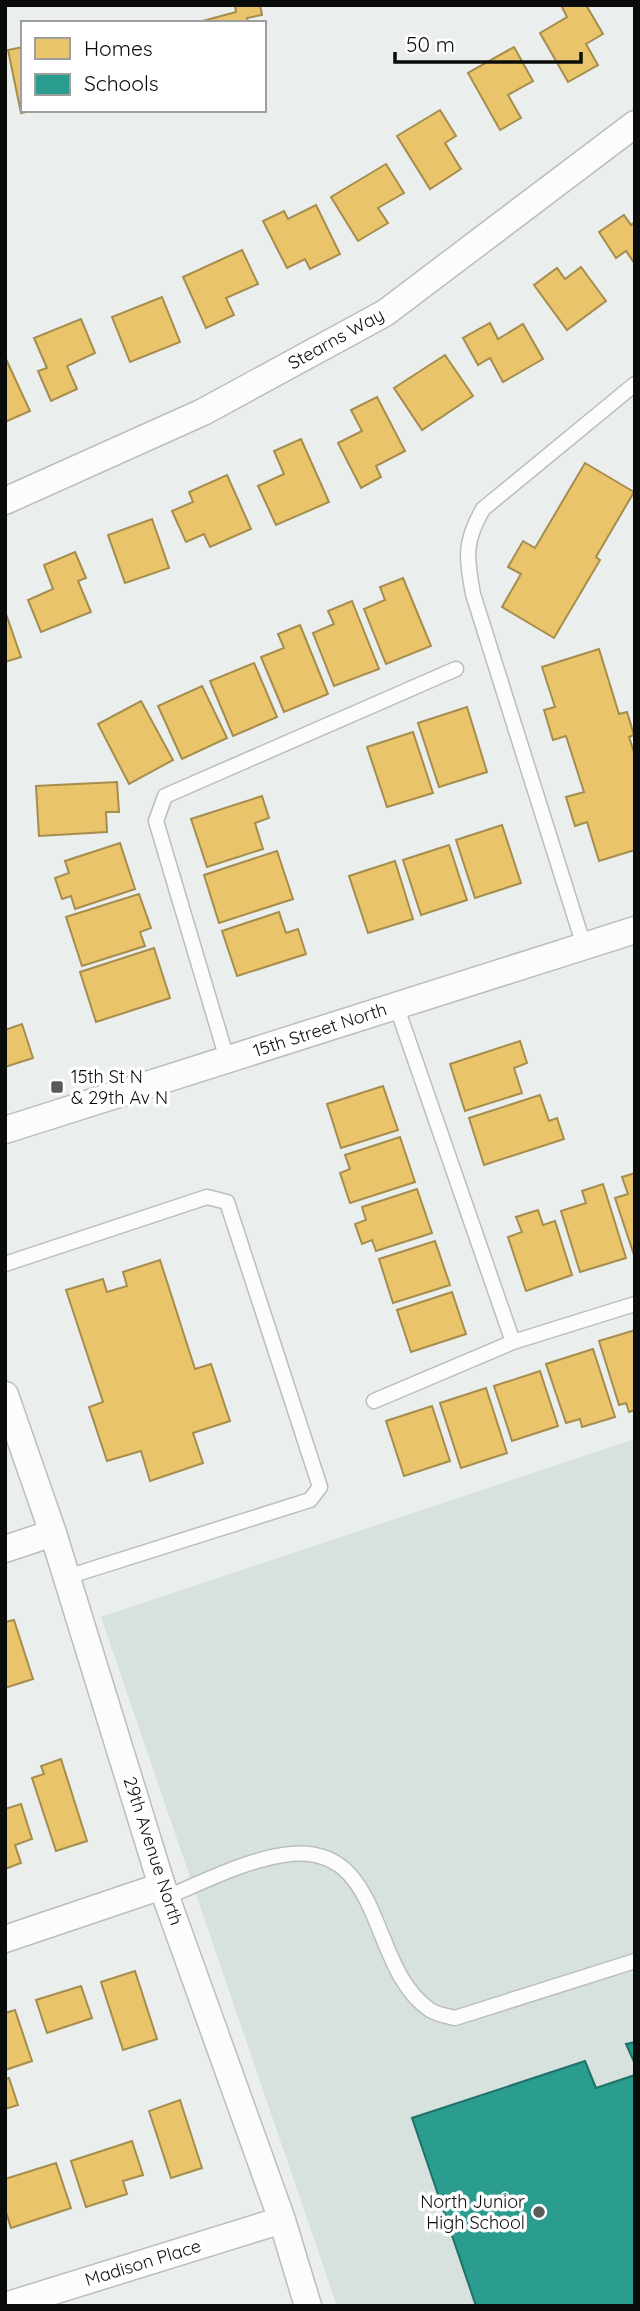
<svg xmlns="http://www.w3.org/2000/svg" width="640" height="2311" font-family="Quicksand,sans-serif">
	<style>
		.built { fill: #d7e1dd }
		.homes { fill: #e9c46a; stroke: #a68d4e; stroke-width: 2 }
		.schools { fill: #2a9d8f; stroke: #207267; stroke-width: 2 }
		.lines { fill: none; stroke-linecap: round; stroke-linejoin: round }
		.service-casing { stroke: #bbbebd; stroke-width: 17 }
		.minor-casing { stroke: #bbbebd; stroke-width: 29 }
		.service { stroke: #fcfcfc; stroke-width: 14 }
		.minor { stroke: #fcfcfc; stroke-width: 26 }
		.poi-dot { fill: #585b5a; stroke: #fff; stroke-width: 2.5 }
		.labels { text-anchor: middle; stroke-width: 7; stroke-linejoin: round; paint-order: stroke }
		.street-label { font-size: 18px; fill: #0a0c0b; stroke: #fff }
		.poi-label { font-size: 18px; fill: #0a0c0b; stroke: #fff; text-anchor: start }
	</style>
	<rect width="100%" height="100%" fill="#eaeeec"/>
	<path class="built" d="M635,1439V2306H337L101,1617Z"/>
	<g class="homes">
		<path d="M235,5H260L262,15L247,18L248,23H195L236,12Z"/>
		<path d="M561,5H586L603,34L586,44L598,65L568,82L540,33L567,17Z"/>
		<path d="M23,47V110H36L21,113L8,50Z"/>
		<path d="M514,47L533,81L508,95L521,118L500,130L468,73Z"/>
		<path d="M440,110L456,136L445,143L461,169L430,189L397,136Z"/>
		<path d="M386,164L404,193L378,208L388,223L358,241L331,197Z"/>
		<path d="M316,205L340,254L310,269L305,259L287,268L263,221L284,211L288,219Z"/>
		<path d="M624,215L631,225L635,222V264L626,251L616,258L599,232Z"/>
		<path d="M242,250L258,284L226,298L234,315L206,328L183,277Z"/>
		<path d="M581,267L606,301L567,330L534,285L557,268L565,279Z"/>
		<path d="M162,297L180,342L130,362L112,317Z"/>
		<path d="M81,319L95,353L67,366L77,389L51,401L38,371L47,368L34,338Z"/>
		<path d="M490,323L498,339L523,324L543,359L503,382L490,358L478,365L463,338Z"/>
		<path d="M445,355L473,396L422,430L394,388Z"/>
		<path d="M5,357L30,411L5,422Z"/>
		<path d="M377,397L405,451L376,466L381,477L361,488L338,443L362,431L351,410Z"/>
		<path d="M301,439L329,502L276,525L258,486L284,474L274,451Z"/>
		<path d="M585,463L634,492L596,557L600,560L554,638L502,607L521,574L508,567L523,541L535,548Z"/>
		<path d="M227,475L251,529L210,547L204,534L186,542L172,511L193,502L189,492Z"/>
		<path d="M152,519L169,568L125,583L108,535Z"/>
		<path d="M75,552L86,578L78,581L91,612L41,632L28,600L53,589L44,565Z"/>
		<path d="M403,578L431,646L386,664L364,609L385,600L380,587Z"/>
		<path d="M352,601L379,669L334,686L313,633L334,624L328,611Z"/>
		<path d="M5,611L21,657L5,662Z"/>
		<path d="M300,625L328,694L284,712L261,657L284,648L278,634Z"/>
		<path d="M599,649L619,714L627,712L634,735L629,737L635,755V850L599,861L587,822L575,826L566,797L584,792L566,736L553,740L544,710L555,707L542,667Z"/>
		<path d="M254,663L277,717L233,736L210,681Z"/>
		<path d="M202,686L227,738L182,759L158,706Z"/>
		<path d="M141,701L173,760L129,784L98,724Z"/>
		<path d="M467,707L487,772L439,787L418,723Z"/>
		<path d="M413,732L433,793L387,807L367,747Z"/>
		<path d="M117,782L119,812H106L107,832L39,836L36,786Z"/>
		<path d="M262,796L269,818L255,823L263,849L207,867L191,819Z"/>
		<path d="M502,825L521,883L475,898L456,840Z"/>
		<path d="M120,843L135,889L75,909L71,896L62,899L55,878L69,873L65,861Z"/>
		<path d="M449,845L467,900L421,915L403,860Z"/>
		<path d="M277,851L293,899L219,923L204,875Z"/>
		<path d="M395,861L413,919L368,933L349,876Z"/>
		<path d="M139,894L151,928L140,932L145,946L82,966L66,917Z"/>
		<path d="M279,912L286,933L298,929L306,954L237,976L222,931Z"/>
		<path d="M154,948L170,998L96,1022L80,972Z"/>
		<path d="M22,1024L33,1058L5,1067V1030Z"/>
		<path d="M520,1041L527,1063L514,1068L522,1093L465,1111L450,1064Z"/>
		<path d="M383,1086L398,1130L341,1148L327,1104Z"/>
		<path d="M540,1095L549,1121L557,1118L564,1139L484,1165L469,1118Z"/>
		<path d="M400,1137L415,1182L350,1203L340,1173L350,1169L345,1155Z"/>
		<path d="M635,1173V1255H634L615,1198L628,1194L622,1177Z"/>
		<path d="M603,1184L626,1258L580,1272L561,1211L586,1203L582,1191Z"/>
		<path d="M417,1189L432,1233L376,1251L372,1240L362,1244L355,1224L366,1220L362,1207Z"/>
		<path d="M538,1210L543,1225L555,1221L572,1275L526,1291L508,1237L522,1232L516,1217Z"/>
		<path d="M435,1241L450,1285L393,1303L379,1259Z"/>
		<path d="M160,1260L195,1369L211,1364L230,1421L193,1433L203,1463L150,1481L141,1451L107,1461L89,1407L103,1402L66,1290L103,1279L107,1292L127,1286L123,1272Z"/>
		<path d="M452,1292L466,1334L411,1352L397,1310Z"/>
		<path d="M635,1330V1410L629,1412L626,1403L619,1405L599,1341Z"/>
		<path d="M593,1349L615,1417L582,1427L580,1419L566,1423L546,1364Z"/>
		<path d="M540,1371L558,1426L512,1441L494,1386Z"/>
		<path d="M486,1388L507,1453L461,1468L440,1403Z"/>
		<path d="M432,1406L450,1461L404,1476L386,1421Z"/>
		<path d="M14,1620L33,1679L5,1688V1622Z"/>
		<path d="M61,1759L87,1841L56,1851L32,1778L44,1774L41,1766Z"/>
		<path d="M21,1804L32,1839L15,1845L21,1863L5,1869V1809Z"/>
		<path d="M135,1971L157,2039L123,2050L101,1982Z"/>
		<path d="M81,1986L92,2018L47,2033L36,2000Z"/>
		<path d="M15,2010L32,2061L5,2070V2013Z"/>
		<path d="M9,2078L18,2105L5,2109V2079Z"/>
		<path d="M180,2100L202,2168L171,2178L149,2111Z"/>
		<path d="M132,2141L143,2175L123,2181L127,2194L86,2207L71,2161Z"/>
		<path d="M56,2163L71,2208L11,2228L5,2209V2179Z"/>
	</g>
	<g class="schools">
		<path d="M635,2042V2064L626,2044Z"/>
		<path d="M585,2061L596,2088L635,2075V2306H476L412,2118Z"/>
	</g>
	<g class="lines">
		<g class="service-casing">
			<g id="service">
				<path d="M584,946L473,594C466,557 464,542 483,509L635,384"/>
				<path d="M396,1005L513,1342"/>
				<path d="M227,1059L156,821L165,796L456,669"/>
				<path d="M5,1264L207,1197L227,1202L320,1487L310,1500L67,1577"/>
				<path d="M374,1401L513,1342L635,1304"/>
				<path d="M167,1897C203,1882 244,1861 283,1855C386,1838 367,1968 430,2010C436,2014 447,2016 455,2018L635,1961"/>
			</g>
		</g>
		<g class="minor-casing">
			<g id="minor">
				<path d="M5,501L203,412L385,313L635,124"/>
				<path d="M5,1130L635,930"/>
				<path d="M5,1395L53,1533L162,1886L282,2220L308,2306"/>
				<path d="M5,1549L53,1533"/>
				<path d="M5,1939L162,1886"/>
				<path d="M5,2306L282,2220"/>
			</g>
		</g>
		<use href="#service" class="service"/>
		<use href="#minor" class="minor"/>
	</g>
	<g class="poi-dot">
		<rect x="50" y="1080" width="14" height="14" rx="3.5"/>
		<circle cx="539" cy="2212" r="7"/>
	</g>
	<g class="labels">
		<g class="street-label">
			<text transform="translate(336 339) rotate(-29)" y="6">Stearns Way</text>
			<text transform="translate(320 1030) rotate(-18)" y="6">15th Street North</text>
			<text transform="translate(153 1851) rotate(72)" y="6">29th Avenue North</text>
			<text transform="translate(143 2263) rotate(-17)" y="6">Madison Place</text>
		</g>
		<g class="poi-label">
			<text x="71" y="1083">15th St N<tspan x="71" dy="21">&amp; 29th Av N</tspan></text>
			<text x="525" y="2208" text-anchor="end">North Junior<tspan x="525" dy="21">High School</tspan></text>
		</g>
	</g>
	<rect width="640" height="2311" fill="none" stroke="#0a0c0b" stroke-width="14"/>
	<rect x="21" y="21" width="245" height="91" fill="#ffffff" stroke="#9d9e9d" stroke-width="2"/>
	<rect x="35" y="38" width="35" height="21" fill="#e9c46a" stroke="#9d9e9d" stroke-width="2"/>
	<text x="84" y="56" font-size="21" fill="#0a0c0b">Homes</text>
	<rect x="35" y="74" width="35" height="21" fill="#2a9d8f" stroke="#9d9e9d" stroke-width="2"/>
	<text x="84" y="91" font-size="21" fill="#0a0c0b">Schools</text>
	<path d="M395 52v10h186v-10" fill="none" stroke="#0a0c0b" stroke-width="3.5"/>
	<text x="406" y="52" font-size="21" fill="#0a0c0b" stroke="#ffffff" stroke-width="5" paint-order="stroke">50 m</text>
</svg>
